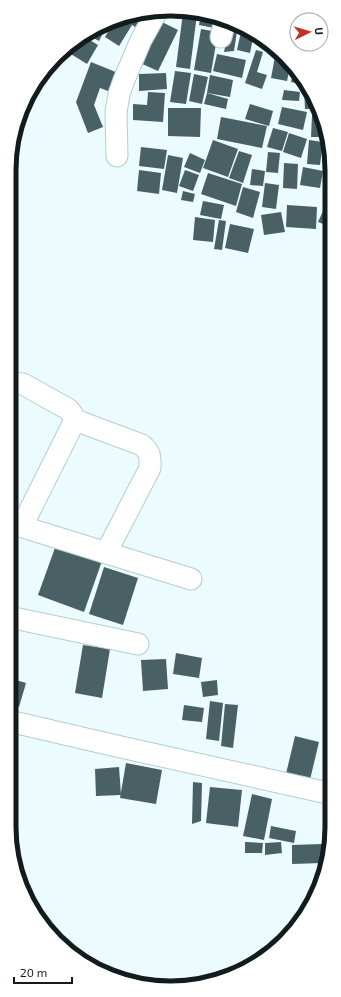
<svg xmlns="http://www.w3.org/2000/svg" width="341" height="997" font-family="'Exo 2',sans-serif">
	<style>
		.building { fill: #496165 }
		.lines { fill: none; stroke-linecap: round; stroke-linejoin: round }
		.street-casing { stroke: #b3ced3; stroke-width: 23 }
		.street { stroke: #fff; stroke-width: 21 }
		.rim { fill: none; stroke: #121b1d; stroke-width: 5 }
	</style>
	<rect width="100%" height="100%" fill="#ebfbfe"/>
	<g class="building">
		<path d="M149,10L142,31L132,25L119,46L105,37L113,23Z"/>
		<path d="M183,13L197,14L190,69L176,67Z"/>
		<path d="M201,14H212L220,18L219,29L199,25Z"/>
		<path d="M160,21L178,30L158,71L140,63Z"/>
		<path d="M230,22L238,25L234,51L224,52Z"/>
		<path d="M107,25L99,41L86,34L90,31Z"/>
		<path d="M242,27L251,31L254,33L250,53L237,50Z"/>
		<path d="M201,29L218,32L211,73L194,70Z"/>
		<path d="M83,36L98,45L87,64L66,51Z"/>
		<path d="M256,50L263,52L257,72L267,75L262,89L245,83Z"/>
		<path d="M276,51L291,63L287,81L271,78Z"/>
		<path d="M217,54L246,60L242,78L213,71Z"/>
		<path d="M91,62L123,75L116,94L100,88L94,105L103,127L88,133L76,102Z"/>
		<path d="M294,67L301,78L300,84L291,82Z"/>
		<path d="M175,71L191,73L186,104L170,102Z"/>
		<path d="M166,73L167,89L139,91V74Z"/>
		<path d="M194,74L208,77L202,104L189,101Z"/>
		<path d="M210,75L233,80L230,97L207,93Z"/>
		<path d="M304,88H308L315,99L318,109H305Z"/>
		<path d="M284,90L300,92L299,101L282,100Z"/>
		<path d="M148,92L165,93L163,122L133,120V104L147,105Z"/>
		<path d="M207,93L228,99L226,109L204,104Z"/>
		<path d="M250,104L273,111L269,126L245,119Z"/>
		<path d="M282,107L307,112L303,130L278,124Z"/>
		<path d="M168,108H201L200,137L168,136Z"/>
		<path d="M312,115L320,116L327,137H311Z"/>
		<path d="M221,117L267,126L262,148L217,139Z"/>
		<path d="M273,128L288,132L282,151L267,147Z"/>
		<path d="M289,133L307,139L301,158L283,152Z"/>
		<path d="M213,140L238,149L228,177L203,168Z"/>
		<path d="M309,140L323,142L320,165L307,164Z"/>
		<path d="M326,145L329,146L331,149V172H326Z"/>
		<path d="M141,147L167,150L164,169L139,166Z"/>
		<path d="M239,151L252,155L243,183L229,178Z"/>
		<path d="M268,152L280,153L278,173L266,172Z"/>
		<path d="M190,153L205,160L200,173L184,167Z"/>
		<path d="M168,155L183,158L177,193L162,190Z"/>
		<path d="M284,163L298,164L297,189L283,188Z"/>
		<path d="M303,167L323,171L320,188L300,185Z"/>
		<path d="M252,169L265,171L263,186L250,185Z"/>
		<path d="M139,170L161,173L159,194L137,191Z"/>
		<path d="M185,170L199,175L193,191L179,186Z"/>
		<path d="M208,173L242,184L236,206L201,194Z"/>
		<path d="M265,183L279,185L276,209L262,207Z"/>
		<path d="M243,187L260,192L253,218L236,212Z"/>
		<path d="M183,191L195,194L193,202L181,200Z"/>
		<path d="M328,195L331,196V210L323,206Z"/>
		<path d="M203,201L224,205L221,219L200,215Z"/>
		<path d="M9,204L15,215L9,219Z"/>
		<path d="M287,205L317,207L316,229L286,227Z"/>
		<path d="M323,211L331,214V227L318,222Z"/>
		<path d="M281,212L285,232L264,235L261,215Z"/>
		<path d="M195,217L215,220L213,242L193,240Z"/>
		<path d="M219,220L226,221L222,250L214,249Z"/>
		<path d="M230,224L254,229L248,253L225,248Z"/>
		<path d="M56,545L102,561L84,612L38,595Z"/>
		<path d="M104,567L138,578L123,625L89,614Z"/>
		<path d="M83,645L110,649L102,698L75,693Z"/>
		<path d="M176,653L202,658L199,678L173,674Z"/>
		<path d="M166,659L168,689L143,691L141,660Z"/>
		<path d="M9,678L26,683L19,707L9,704Z"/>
		<path d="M217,680L218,695L203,697L201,682Z"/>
		<path d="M210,701L223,703L219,741L206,739Z"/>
		<path d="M225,704L238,705L233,748L221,746Z"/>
		<path d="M184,705L204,708L202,722L182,720Z"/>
		<path d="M295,736L319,742L309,784L285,778Z"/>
		<path d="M126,763L162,770L156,804L120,798Z"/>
		<path d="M119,767L121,795L96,796L95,769Z"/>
		<path d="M193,782L202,783L201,821L192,824Z"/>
		<path d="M210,787L242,790L238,827L206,823Z"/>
		<path d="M252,794L272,799L264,840L243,836Z"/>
		<path d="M271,826L296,831L294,843L269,838Z"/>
		<path d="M245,842L263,843L262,853H245Z"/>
		<path d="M281,842L282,853L265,855V843Z"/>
		<path d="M322,844V863L292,864V845Z"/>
	</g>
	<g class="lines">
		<g class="street-casing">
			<g id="street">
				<path d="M221,37L225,20"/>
				<path d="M117,156L116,112L119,94L124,80L141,40L157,11"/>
				<path d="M9,383L23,384L57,403L68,409L72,414L75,420L22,526"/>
				<path d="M75,420L142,445C151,453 150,457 150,468L106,553"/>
				<path d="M10,523L191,579"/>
				<path d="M9,617L138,644"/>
				<path d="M9,721L112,745L332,794"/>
			</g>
		</g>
		<use href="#street" class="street"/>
	</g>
	<path d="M0 0H341V997H0ZM170 16H171A154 154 0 0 1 325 170V827A154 154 0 0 1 171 981H170A154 154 0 0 1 16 827V170A154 154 0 0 1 170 16Z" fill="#fff" fill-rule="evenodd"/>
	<path class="rim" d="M170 16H171A154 154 0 0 1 325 170V827A154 154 0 0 1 171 981H170A154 154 0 0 1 16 827V170A154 154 0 0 1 170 16Z"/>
	<g transform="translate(309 32) rotate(85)"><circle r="19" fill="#ffffff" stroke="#a0a4a5"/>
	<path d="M0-3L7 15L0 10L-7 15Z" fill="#bf3225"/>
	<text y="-6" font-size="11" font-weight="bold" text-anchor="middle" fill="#121b1d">U</text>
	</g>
	<path d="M14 977v6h58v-6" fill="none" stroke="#121b1d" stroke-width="2"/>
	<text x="20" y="977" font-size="12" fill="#121b1d" stroke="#ffffff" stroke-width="3" paint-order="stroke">20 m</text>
</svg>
